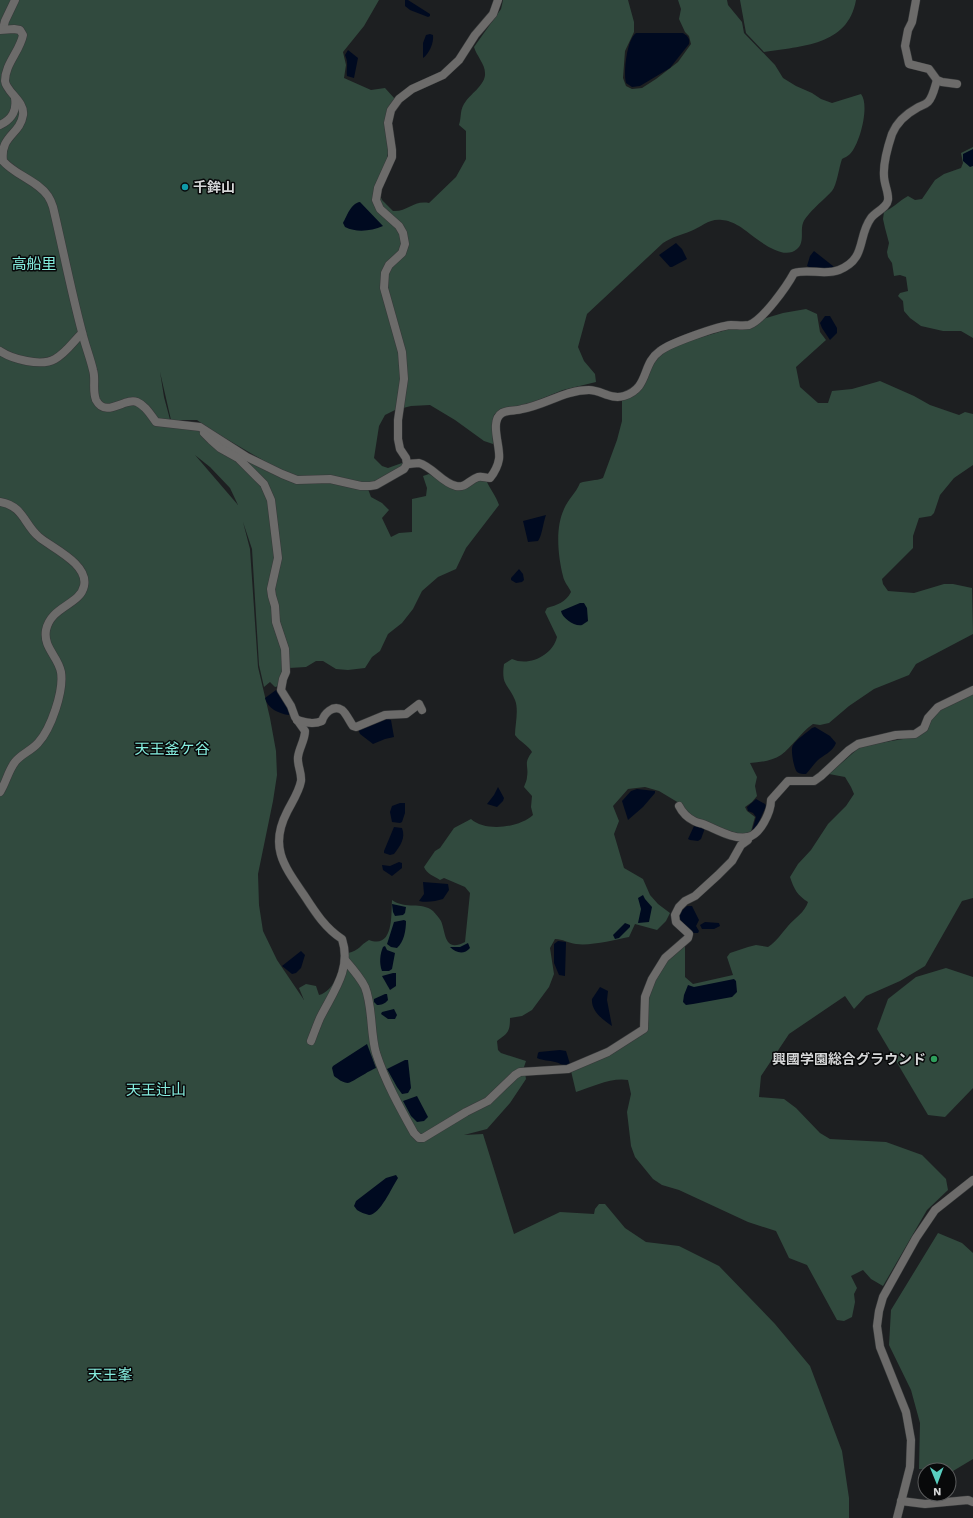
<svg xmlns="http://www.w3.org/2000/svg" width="973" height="1518" font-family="'Work Sans','Noto Sans JP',sans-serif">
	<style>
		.green { fill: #314a3e; fill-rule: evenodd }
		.water { fill: #000a20 }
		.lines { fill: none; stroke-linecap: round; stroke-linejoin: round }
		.minor-casing { stroke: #37393a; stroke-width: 9 }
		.tertiary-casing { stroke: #37393a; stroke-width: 9 }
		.minor { stroke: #6c6b6a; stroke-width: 8 }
		.tertiary { stroke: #6c6b6a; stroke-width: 8 }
		.culture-dot { fill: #0f9aa8; stroke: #08090a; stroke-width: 1.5 }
		.leisure-dot { fill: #2e9e5b; stroke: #08090a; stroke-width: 1.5 }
		.labels { text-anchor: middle; stroke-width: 3; stroke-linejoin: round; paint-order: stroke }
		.poi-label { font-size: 14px; font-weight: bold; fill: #d5d6d7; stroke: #08090a; text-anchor: start }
		.neighbourhood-label { font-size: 15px; fill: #85edde; stroke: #08090a }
	</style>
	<rect width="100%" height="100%" fill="#1d1f21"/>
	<g class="green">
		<path d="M0,0H379L364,26L343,52L346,65L344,78L371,90L385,88L395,99L389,106V148L380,195L382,200L393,211C408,212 413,200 429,203L456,177L466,159V131L459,125C462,115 459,110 466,101C472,93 486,84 485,73C485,64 476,55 474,47L501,9L503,0H628L634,22V32L625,51L623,78L626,86L632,89L642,88L656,79L678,62L691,44L689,36L685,32L679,19L681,9L678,0H727L728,5L742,22L744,33L775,65L783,78L796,86L812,93L821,99L832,103L861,94C870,105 860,144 850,154C848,156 844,158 842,159C839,167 837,185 832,191C825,199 807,213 803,223C800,231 805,242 797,249C781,263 752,234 739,226C734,223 727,220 722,220C710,218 701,227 691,231C681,235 672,237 663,243L587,314L578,347L584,361L595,374L596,382L563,390L526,405L500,409L494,415L492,422L493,444L484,441L455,420L430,405L411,406L395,410L385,415L379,426L374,458L382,466L388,468L402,463L404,465L374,482L365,484L334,476L318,475L298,477L278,469L211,430L197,420H171L160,372L164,397L172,427L198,429L274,474L368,489L371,497L382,503L389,510L382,518L391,537L399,533L412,532V499L426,496L427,488L423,476L429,474L448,486L475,480H486C490,489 496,496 499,505L466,548L456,569L438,577L422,591L413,609L402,623L388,634L380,651L372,657L365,668L348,670L336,669L323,661H316L306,667L289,668L279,686L275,687L270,682L264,687L259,665L252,549L243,522L250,549L258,667L270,718L276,751L277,775L273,801L258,874L259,905L263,931L277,960L304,1000L299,988L306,984L316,986L319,995C334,992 342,966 348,953C359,951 360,945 369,940C394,949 391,915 392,900C406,910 421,901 433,911C436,914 439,918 441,921C446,933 444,953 465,942L470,893L465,887L444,878L440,880C434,876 427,874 424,867L435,851L440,848L454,828L471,819C485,832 519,828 533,815L531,807L532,796L524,787C525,784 527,780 527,777C529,765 523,764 532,752C528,745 520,742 515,735C515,725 519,710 515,700C508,683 501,686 504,664L512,659C529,667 553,655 557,637L545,612L547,608C557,605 566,602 571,592C569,587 564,582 563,576C558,556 555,528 564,509C568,499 576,493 580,483C588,480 596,481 603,478L617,440L622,421V400L638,393L651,365L659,353L692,340L783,313L806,309L817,314L820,332L826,340L796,367L800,387L818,403H828L832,391L852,389L880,381L914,396L930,405L959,415L965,412L973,414V465L954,478L940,495L934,513L931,516L919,518L913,536V548L882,579L883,584L888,591L914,593L944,584H953L972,588L973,634L916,664L909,675L874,689L849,706L829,723L820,725L813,724C800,733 792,747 781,755C772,761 761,762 750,763L757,777L755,786L757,796L752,802L745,807L747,811L755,817L750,835H744L696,822L679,803L659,791L645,787L628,789L613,806L619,821L614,834L624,868L643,879L650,895L658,904L670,913L666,921L657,930L635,924L629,937C614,940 591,946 576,944C568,943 563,939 555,939L550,948L554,974L549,987L532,1010L522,1016L510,1018C510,1032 508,1033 497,1041L498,1050L501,1053L526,1061L524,1067L526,1079L510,1103L487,1129L464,1135L483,1134L514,1234L560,1212L594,1214L595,1209L599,1204H605L625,1228L646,1242L679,1246L719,1266L775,1324L810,1366L842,1451L849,1498V1518H0ZM195,455L210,467L230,488L238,505Z"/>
		<path d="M740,0H856C848,46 801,46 764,52L746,33Z"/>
		<path d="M973,147V338L961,331H943L921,326L910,318L904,311L903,301L898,296L900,293L908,291L906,277L900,275L894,276L892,263L888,257L887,252L889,243L885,228L883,219L884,212C893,208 899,201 908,196L915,200L922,199L935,180L944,174L961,168L963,163L961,153Z"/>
		<path d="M973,692V898L962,901L925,966L900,981L866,996L854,1009L845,996L789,1034L761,1076L759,1097L784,1099L796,1108L820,1133L830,1139L886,1142L922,1155L946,1179L948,1190L927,1210L883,1286L871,1279L863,1270L851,1276L857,1288L854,1294L855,1302L852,1317L844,1321L837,1320L807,1265L789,1258L776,1231L748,1222L679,1190L662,1185L653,1179L635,1157L631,1146L627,1112L631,1094L628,1080C612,1077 591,1087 576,1092L571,1071L643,1034C644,1032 647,1029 648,1026C649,1022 646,1006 647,998C651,975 669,958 685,943V977L693,984L733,975L727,957L730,953L748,947L756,945L768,947C777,941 781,934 788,926C795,918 805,912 808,902C797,895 794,889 790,877L798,864L811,850L828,824L846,806L854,794L851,787L845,777L829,774L861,746L915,737L939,708Z"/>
		<path d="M946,968L973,977V1088L945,1117L928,1115L877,1029L888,999L916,977Z"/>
		<path d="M938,1233L962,1243L973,1253V1459L953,1471L919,1469L920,1423L911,1390L889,1345L891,1310Z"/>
	</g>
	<g class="water">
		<path d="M405,0H408L430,14V16L428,17L410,10L405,6Z"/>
		<path d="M636,33H683C688,36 690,39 689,44L670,68L640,86L632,87L626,83C623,72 627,39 636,33Z"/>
		<path d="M430,34L433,35C434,43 429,54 423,58V43L426,35Z"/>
		<path d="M348,50L358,58L354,78L347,76C346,68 349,64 345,55Z"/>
		<path d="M973,149V166L970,167L963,161V154Z"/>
		<path d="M360,202L383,226C371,231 357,233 345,227L343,223C347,216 351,203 360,202Z"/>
		<path d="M676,243L682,249L687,259L672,267H670L659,255Z"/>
		<path d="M814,251L833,266L834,267C827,270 814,270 807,266L810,256Z"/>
		<path d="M825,316H830L837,328V333L830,340L822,328L820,323Z"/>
		<path d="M546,515C543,523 542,536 538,541L528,542L523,521Z"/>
		<path d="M519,569L523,574L524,580L522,582L516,583L511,580V578Z"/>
		<path d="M580,603H584L587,608L588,621C586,622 584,624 582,625C575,627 562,618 561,611Z"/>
		<path d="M276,690C282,694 291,706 289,715C279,714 267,708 265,698Z"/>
		<path d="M386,718L391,720L394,737L385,739L373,744L360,734L358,729Z"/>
		<path d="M815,727L830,736L836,743C833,752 823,755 817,761C813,765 810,770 806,774C803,774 800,774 797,772C794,769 790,749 793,745C797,739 806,733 812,728Z"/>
		<path d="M498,787L504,798L503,801L497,807L487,804L494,795Z"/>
		<path d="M637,789L655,791V793L643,807L628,820L622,801L631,791Z"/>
		<path d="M756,799L765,804L766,806L756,829L752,831L756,817L753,813L748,811L747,807Z"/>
		<path d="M400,803H405V813L402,822L400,823L392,822L390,812L392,806Z"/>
		<path d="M694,826L705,828L701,839L698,841L690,840L688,839Z"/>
		<path d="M394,827L402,828C406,838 400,846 394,854L390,855L384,853V851Z"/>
		<path d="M399,862L402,863V868L392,876L383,870L382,865L390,866Z"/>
		<path d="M423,882L448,884L449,890L443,899C436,901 427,903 419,901L424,894Z"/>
		<path d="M643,895L645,899L652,907L649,922L638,923L641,909L638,898Z"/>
		<path d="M392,904L406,907L405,913L403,915L395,916L393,912Z"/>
		<path d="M687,906H692L699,920L696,926L699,931L698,933H691L679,918L680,912Z"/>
		<path d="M404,920L406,921C406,930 404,942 397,948L391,947L387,944L388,941L394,922Z"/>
		<path d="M705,922L719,923L720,926L714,929H702L700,925Z"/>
		<path d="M625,923L630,925V927L619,938L615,939L613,935Z"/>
		<path d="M558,941L566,942L565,976L559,975L554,963V944Z"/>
		<path d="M468,943L470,948C464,955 456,953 450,947H460Z"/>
		<path d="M385,946L387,950L395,953L392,969L389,971H382C379,963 380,954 383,947Z"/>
		<path d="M301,951L305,955L301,968L296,973L292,974L282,966Z"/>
		<path d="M393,973H396V986L390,990L382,976Z"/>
		<path d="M734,979L736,981L737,992L732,997L693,1004L686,1005L683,1002L684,995L688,985L694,987Z"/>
		<path d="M600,987L608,991L607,1000L612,1026C602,1019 591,1011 592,999Z"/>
		<path d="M385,994H387L388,1000C385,1004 381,1005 377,1005L374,1002V999Z"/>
		<path d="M394,1009L397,1015L395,1019H388L381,1014L382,1012Z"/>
		<path d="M367,1044L376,1068C370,1070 351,1083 348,1083C343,1083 338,1079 334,1076L332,1068L333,1066Z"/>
		<path d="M560,1050L566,1051L570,1064L568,1065C562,1066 560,1063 555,1062C549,1060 543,1061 537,1058L538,1053L539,1052Z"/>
		<path d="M405,1060H408L411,1088L408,1093L402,1094L397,1087L387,1069Z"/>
		<path d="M417,1096L428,1117L424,1121L417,1122L411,1116L403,1101Z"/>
		<path d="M396,1175L398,1178C392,1187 380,1215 369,1215C365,1214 360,1212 357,1210L354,1206L356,1201L386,1178Z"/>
	</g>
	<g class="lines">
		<g class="minor-casing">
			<g id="minor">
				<path d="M916,0L912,22L908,30L905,46L909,64L929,69L937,80L942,82L957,84"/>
				<path d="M3,29L5,21L15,0"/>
				<path d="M0,30L14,29L20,30L23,35C20,51 5,64 5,81C6,92 25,101 23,115C20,135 0,135 3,161C15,175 38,181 48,196C50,199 52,204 53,207C63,249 71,291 82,332C85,345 90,357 93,370C96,379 92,390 96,400C106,419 125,397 137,402C146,406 150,414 156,422L200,427L247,457L282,474L297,480L330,479L361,486H370L376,485L404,469L407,464L406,458L400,449L398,439V420L404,379L402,352L384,288L385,273L389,265L402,253L405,244L403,233L399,226L380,209L376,200L378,188L392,157V150L388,123L391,110L399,99L412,89L443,75L459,60L475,35L493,14L498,0"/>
				<path d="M0,125C12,119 17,111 15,98"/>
				<path d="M0,351C12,359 41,367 55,359C66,353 73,342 82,333"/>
				<path d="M204,433L211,440L220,448L238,458L264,484L271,500L278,558L271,589L272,596L275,606L276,622L285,649L286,672L283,679L281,690L291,706L295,717L305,731C305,740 299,748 298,757C297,765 302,773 301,781C299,792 292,802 287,812C269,847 284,866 304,895C315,912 325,928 342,939C352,969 333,992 320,1018C317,1025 314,1033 311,1041"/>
				<path d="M407,464C411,464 415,463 419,463C433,467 442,483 456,486C466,488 469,480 478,477C482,476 486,478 490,478C494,473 498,465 499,459C501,447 489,421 502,413C507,410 516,411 522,409C545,405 565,390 589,390C601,390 611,400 624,396C650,388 641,364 660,351C670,343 718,326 731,325C737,325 743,326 749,325C763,320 787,286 794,273C809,268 824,276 839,270C867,259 857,237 871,218C875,212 887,208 888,200C889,193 884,184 884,176C883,163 888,146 892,134C897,122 906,114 917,108C920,106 925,105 928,102C933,97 935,86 937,80"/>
				<path d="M0,502C24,506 24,525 39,537C52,548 89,564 84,586C80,605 51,606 46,630C43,648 58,656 61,672C64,691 51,729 38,743C31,751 21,754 15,762C8,771 6,783 0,792"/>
				<path d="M297,720C306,722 313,725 322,721C324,714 333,704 342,710C346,713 350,722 353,726L356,727L385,715L406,714L419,704L422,710"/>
				<path d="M679,806C682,812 688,818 694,821C697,823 700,823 703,824C716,829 733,840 748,837C760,835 771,812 771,800L788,781H814L821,776L849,750L858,744L896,735L915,734L924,728L928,718L938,707L973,690"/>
				<path d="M345,960C352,968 360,977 365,987C373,1007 370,1032 376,1053C385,1081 400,1108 414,1133L419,1138H423L466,1112L488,1101L515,1075L520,1072L568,1069L608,1052L644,1029L645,997L652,979L665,958L688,938L689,934L676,922L675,915L679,907L685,901L695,896L718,875L732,861L741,845L748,840V837"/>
				<path d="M901,1501L925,1504L968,1500L973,1502"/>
			</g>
		</g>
		<g class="tertiary-casing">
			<path id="tertiary" d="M897,1518L910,1467L911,1440L906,1412L880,1347L877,1326L879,1311L883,1297L916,1238L935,1210L973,1180"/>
		</g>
		<use href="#minor" class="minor"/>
		<use href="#tertiary" class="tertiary"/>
	</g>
	<circle class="culture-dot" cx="185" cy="187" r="4"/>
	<circle class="leisure-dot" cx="934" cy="1059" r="4"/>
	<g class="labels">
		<g class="poi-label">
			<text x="193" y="192">千鉾山</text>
			<text x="926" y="1064" text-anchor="end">興國学園総合グラウンド</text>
		</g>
		<g class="neighbourhood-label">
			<text x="34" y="269">高船里</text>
			<text x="172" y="754">天王釜ケ谷</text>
			<text x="156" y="1095">天王辻山</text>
			<text x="110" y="1380">天王峯</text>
		</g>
	</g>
	<g transform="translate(937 1482) rotate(179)"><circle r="19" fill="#08090a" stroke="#5a5b5c"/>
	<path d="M0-3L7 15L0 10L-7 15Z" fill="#59cebf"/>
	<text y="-6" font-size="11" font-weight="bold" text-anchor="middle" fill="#d5d6d7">N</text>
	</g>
</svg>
